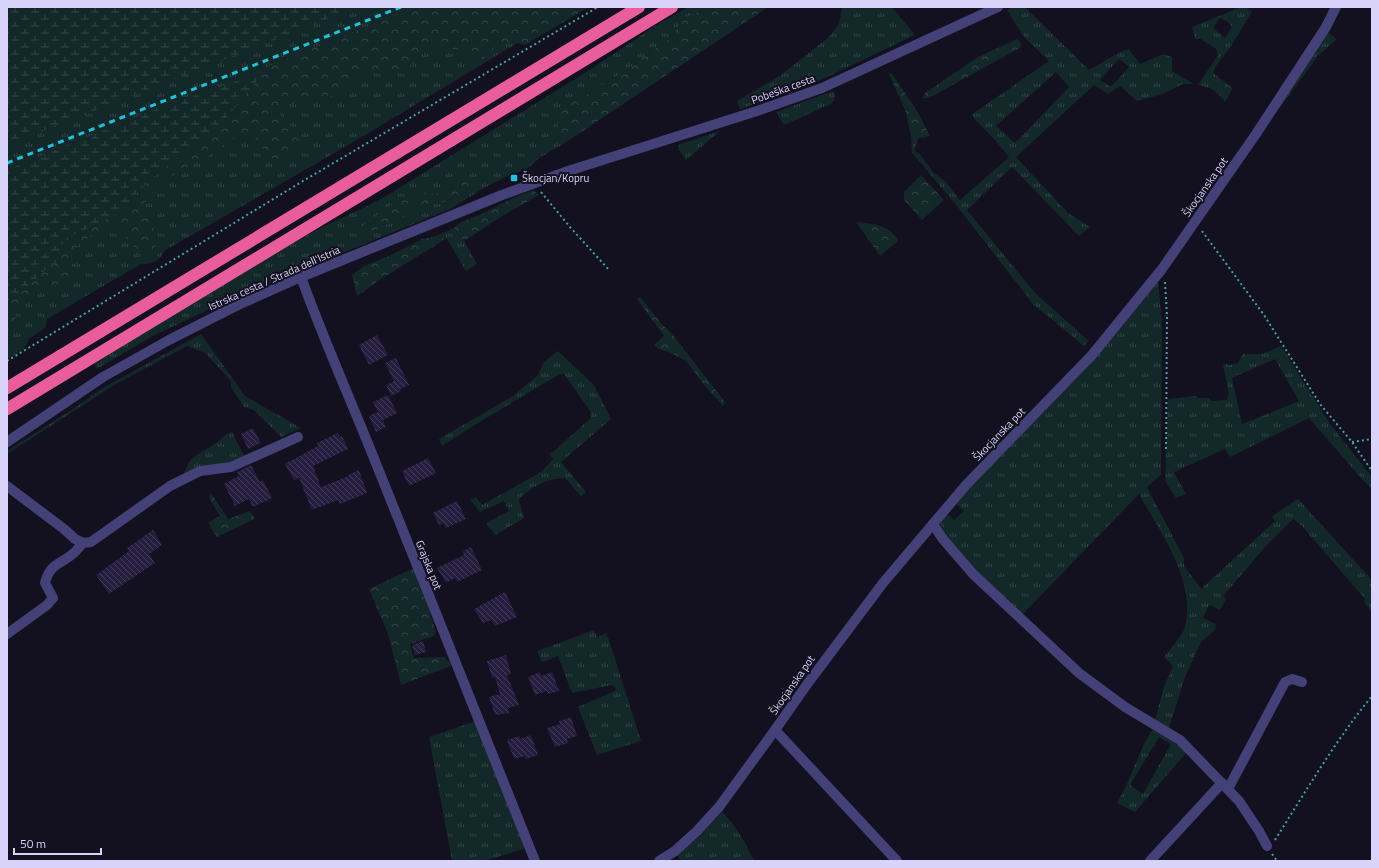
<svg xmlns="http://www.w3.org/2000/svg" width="1379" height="868" font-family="'Titillium Web',sans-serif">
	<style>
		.grass { fill: url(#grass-tufts); fill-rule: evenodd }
		.forest { fill: url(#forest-crowns) }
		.wetland { fill: url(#wetland-marsh) }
		.building { fill: url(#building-back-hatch) }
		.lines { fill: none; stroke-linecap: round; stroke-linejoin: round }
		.path { stroke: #3da4a1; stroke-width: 2; stroke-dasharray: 2 3; stroke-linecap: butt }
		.minor { stroke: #444078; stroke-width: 10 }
		.highway { stroke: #ea5d9d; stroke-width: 12 }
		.rail { stroke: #1cc3dc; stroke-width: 3; stroke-dasharray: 6 5; stroke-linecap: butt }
		.poi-dot { fill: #1cc3dc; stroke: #13101f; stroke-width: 1.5 }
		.labels { text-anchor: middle; stroke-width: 4; stroke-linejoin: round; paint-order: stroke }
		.street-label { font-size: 11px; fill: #d9d3f9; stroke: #13101f }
		.poi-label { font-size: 11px; fill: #d9d3f9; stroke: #13101f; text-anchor: start }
	</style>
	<defs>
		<pattern id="grass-tufts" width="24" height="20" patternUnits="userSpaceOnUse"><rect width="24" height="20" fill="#132828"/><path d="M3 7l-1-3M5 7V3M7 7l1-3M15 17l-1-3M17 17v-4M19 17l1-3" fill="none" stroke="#354648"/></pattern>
		<pattern id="forest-crowns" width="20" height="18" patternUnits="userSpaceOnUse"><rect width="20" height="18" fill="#132828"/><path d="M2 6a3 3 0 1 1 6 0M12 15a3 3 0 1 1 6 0" fill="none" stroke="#354648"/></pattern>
		<pattern id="wetland-marsh" width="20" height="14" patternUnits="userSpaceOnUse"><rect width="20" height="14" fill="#132828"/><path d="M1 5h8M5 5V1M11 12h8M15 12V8" fill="none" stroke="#354648"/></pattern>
		<pattern id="building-back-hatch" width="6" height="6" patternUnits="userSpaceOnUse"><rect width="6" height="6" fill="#251e3e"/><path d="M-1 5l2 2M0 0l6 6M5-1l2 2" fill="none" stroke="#443e5b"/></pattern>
	</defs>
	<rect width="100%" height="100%" fill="#13101f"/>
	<g class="grass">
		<path d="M7,7H577L352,143L164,251C160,262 152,264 141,264L47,319L46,327L29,339L24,349L7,360V344L9,343H7Z"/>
		<path d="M688,7H707L684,19L668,40L647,54L629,69L588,94L572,101L558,111V132L563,144L541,157L528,168L503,178L486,187L450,209L235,297L151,337L97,369L94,364L147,331L277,252L324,226L365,207L386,196L591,69L655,26ZM453,183L477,186L442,203L421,206L415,195L444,194L451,190Z"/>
		<path d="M842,7H892L915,35L821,80L740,109L737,101L781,75L829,37L839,24Z"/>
		<path d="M1013,7H1025L1089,70L1120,52L1129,49L1140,64L1163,54L1172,57V71L1194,84H1183L1163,94L1137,101L1120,86L1108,94L1094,85L1016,157L1068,213L1090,227L1079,236L1012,167L967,210L1035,293L1089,341L1084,346L1033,304L957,206L912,153L911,137H919L914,151L919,153L933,172L945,181L960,200L1009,157L994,139L971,115L1049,61L1024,37L1007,10ZM1119,59L1129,67L1111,87L1100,80ZM1056,72L1069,87L1015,143L996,126Z"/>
		<path d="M1241,7H1246L1252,12L1231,46L1216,66L1213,73L1233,88L1225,102C1216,90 1212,88 1198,85L1218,55L1216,49L1201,39H1195L1192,27ZM1220,18L1228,22L1232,27L1225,38L1213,28Z"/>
		<path d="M1326,31L1337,39L1318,56L1279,109L1276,108Z"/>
		<path d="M833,91C836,96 835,100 831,104L784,125L776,112Z"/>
		<path d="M720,131L686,160L678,149L680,144Z"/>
		<path d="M454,228L464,241L477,264L466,271L447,239L436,236Z"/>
		<path d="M1158,282L1162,321L1161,475L1147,487L1184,558V566L1201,589L1275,521L1272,516L1298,499L1372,580V613L1364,602L1365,599L1302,526L1293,519L1265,547L1223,596L1226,599L1220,610L1209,605L1203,618L1216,624L1215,630L1201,642L1185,677L1169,728L1155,720L1164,687L1173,666L1164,657C1170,649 1179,639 1184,630C1186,625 1186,620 1187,615C1190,572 1159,530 1139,494L1022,615L976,572L944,534L940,523L946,513L954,520L964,511L955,503L1113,336Z"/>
		<path d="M201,334L245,396L301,428L281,437L254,410L244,407L231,387V381L205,353L187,346L116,384L7,454V451L76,407L101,389Z"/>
		<path d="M1281,346L1330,424L1372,477V489L1360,477L1309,418L1230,457L1225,449L1174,472L1186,494L1176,498L1165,481L1168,399L1196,396L1198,398H1209L1211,401L1226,400L1229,394L1223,364L1230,365L1238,363L1243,354H1262ZM1275,359L1299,401L1242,424L1232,378Z"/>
		<path d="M558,351L594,385L611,419L561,462L586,492L581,496L565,478C549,478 529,487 519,500L524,518L495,535L486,523L509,511L504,501L480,512L470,500L476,497L482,505L541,472L553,459L549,454L555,450L591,418L590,411L564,374H560L478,423L442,446L439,439L513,396L538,375L544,362Z"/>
		<path d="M232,432L244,456C226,467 203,464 184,473C186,470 187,465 189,462C194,456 205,450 212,446C220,441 223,435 232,432Z"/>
		<path d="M594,630L597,637L606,633L609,640L641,741L597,755L578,707L615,691L616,688L612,685L572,693L558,656L542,662L537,651Z"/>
		<path d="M476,721L527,848L484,861H452L429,737Z"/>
		<path d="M1154,727L1187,752L1135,812L1117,803L1126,786L1144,744ZM1159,737L1171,744L1143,794L1130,785Z"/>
		<path d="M722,812C737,826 745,843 754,861H680L677,855L700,836Z"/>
	</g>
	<g class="forest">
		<path d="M415,7H589L525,45L515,42L496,46L483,59C477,59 469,57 463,53C461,52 460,51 458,50C453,48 433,46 428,48C418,52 415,64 406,69C392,76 376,68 361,75C348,80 339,95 326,98C309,102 293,98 279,110C281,120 288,122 294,129C303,140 295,154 285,161L266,156C262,145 258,134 244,135C233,136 226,144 218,150C198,163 175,170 158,187C154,191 149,196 146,201C141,212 151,219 154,229C156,236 156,243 155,250L151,254L138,252L119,228L113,226L105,227L80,243L73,254L74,270L69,278L51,289H41L30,296L17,306L15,319L16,330L7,344V307L13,297L34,281L48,267L60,262C62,253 61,246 65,238C81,233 95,224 111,217C114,215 119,215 123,213C129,208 132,199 137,192L193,145L218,128L261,76L262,69Z"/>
		<path d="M707,7H768L586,129L563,144L558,132V111L572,101L588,94L629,69L647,54L668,40L684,19Z"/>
		<path d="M1017,39L1021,43L1020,48L929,98H923L925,93L978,57Z"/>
		<path d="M888,72L893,75L917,111L930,136L923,138L911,137L906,112Z"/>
		<path d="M921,175L944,200L922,220L904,200V192Z"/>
		<path d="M459,179H470L478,182L477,186L442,203L421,206L387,225L363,234L359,232V229C375,217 394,200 414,195C427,193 439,196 451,190L453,183Z"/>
		<path d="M533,190L539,195L504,215L464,241L454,228C460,221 470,219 479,215C497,206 514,197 533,190Z"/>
		<path d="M856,222C870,223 892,225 898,241L880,256Z"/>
		<path d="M436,236L446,239L384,277L357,296L352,275L364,266L391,255L422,239Z"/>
		<path d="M640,297L661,323L673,335L725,402L723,406L705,386L686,361L671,353L659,349L654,345L664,336L637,299Z"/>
		<path d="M211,493L228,519L250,511L255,519L217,537L208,523L220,516L209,498Z"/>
		<path d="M414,568L426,600L436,633L434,636L410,644L414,658L444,657L453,665L401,685L388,634L369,589Z"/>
	</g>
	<g class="wetland">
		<path d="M7,7H358L7,145Z"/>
		<path d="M262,69L261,76L218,128L193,145L137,192C132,199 129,208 123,213C119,215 114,215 111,217C95,224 81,233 65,238C61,246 62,253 60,262L48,267L34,281L13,297L7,307V170L153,110L234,82Z"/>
	</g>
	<g class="building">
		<path d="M377,335L388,355L369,365L359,345Z"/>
		<path d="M396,358L409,385L400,389L401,391L391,396L386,385L394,381L385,363Z"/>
		<path d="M388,395L397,413L383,420L386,427L376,432L369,416L378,412L373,402Z"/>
		<path d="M253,428L261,443L248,449L241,434Z"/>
		<path d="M338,433L340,437L342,436L348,449L313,466L321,487L349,476L348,475L359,470L367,493L340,504L338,500L312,510L299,478L294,480L285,464L318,446L317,443Z"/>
		<path d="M428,458L436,473L409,486L402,471Z"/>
		<path d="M251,465L260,482L263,480L272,498L253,507L249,499L235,506L224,484L239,476L237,472Z"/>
		<path d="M457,501L466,519L446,528L444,523L439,525L433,513Z"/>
		<path d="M153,530L162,545L149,554L155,563L109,594L96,575L129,551L127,548Z"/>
		<path d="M471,547L482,570L457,582L455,578L446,583L437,568L464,555L463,551Z"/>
		<path d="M505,592L517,617L495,626L492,620L483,623L474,609Z"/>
		<path d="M423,641L426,652L415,655L412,645Z"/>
		<path d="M506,655L511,674L507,675L519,705L508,708L509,713L495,715L489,697L500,694L495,677L492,678L487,661Z"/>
		<path d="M540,672L541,676L552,672L559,691L548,694L547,691L535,695L528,677Z"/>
		<path d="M571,717L577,736L567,739L568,743L555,747L547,728L560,724L559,721Z"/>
		<path d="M531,735L538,755L526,759L525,756L514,759L507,740L519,736L520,739Z"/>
	</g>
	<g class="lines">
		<g class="path">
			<path d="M541,192L570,227L609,270"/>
			<path d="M1202,231L1264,315L1320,404L1352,442L1372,471"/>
			<path d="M1165,282L1167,316L1166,451"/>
			<path d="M7,361L303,181L598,7"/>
			<path d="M1352,442L1372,439"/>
			<path d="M1275,840C1306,791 1335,741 1372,696"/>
			<path d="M1272,854L1277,861"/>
		</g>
		<g class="minor">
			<path d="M301,277C323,338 349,396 373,456C427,591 482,726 535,861"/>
			<path d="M7,442L103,377L169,340L238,305L301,277L502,195L568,171L757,111L822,88L998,7"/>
			<path d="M7,486L64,529L75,539L83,543L91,542L170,486L200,471L231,467L298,437"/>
			<path d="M933,524L942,538L973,574L1079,673L1125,707L1180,740L1239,801L1259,831L1267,846"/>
			<path d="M7,634L47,605L53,598L45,583C50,563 60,565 74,553C77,550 80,546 83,543"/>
			<path d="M775,730L897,861"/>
			<path d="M1228,789L1285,682L1292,679L1302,682"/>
			<path d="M659,861L675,851L697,831L719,807L775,730L808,683L883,583L966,485L1092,355L1162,269L1256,134L1326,27L1336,7"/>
			<path d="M1150,861L1222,783"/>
		</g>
		<g class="highway">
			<path d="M7,388L639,7"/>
			<path d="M7,409L672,7"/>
		</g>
		<path class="rail" d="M7,163L401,7"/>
	</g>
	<rect class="poi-dot" x="510" y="174" width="8" height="8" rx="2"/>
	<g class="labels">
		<g class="street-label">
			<text transform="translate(783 89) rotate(-20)" y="4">Pobeška cesta</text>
			<text transform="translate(1205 187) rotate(-55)" y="4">Škocjanska pot</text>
			<text transform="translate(274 278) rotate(-24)" y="4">Istrska cesta / Strada dell'Istria</text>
			<text transform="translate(999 434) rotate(-46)" y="4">Škocjanska pot</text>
			<text transform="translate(429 565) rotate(68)" y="4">Grajska pot</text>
			<text transform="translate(792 685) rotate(-55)" y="4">Škocjanska pot</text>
		</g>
		<g class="poi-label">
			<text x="522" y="182">Škocjan/Kopru</text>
		</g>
	</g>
	<rect width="1379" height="868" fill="none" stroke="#d9d3f9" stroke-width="16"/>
	<path d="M14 848v6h87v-6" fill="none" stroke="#d9d3f9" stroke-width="2"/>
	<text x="20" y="848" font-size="12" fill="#d9d3f9" stroke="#13101f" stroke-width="3" paint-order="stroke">50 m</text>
</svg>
